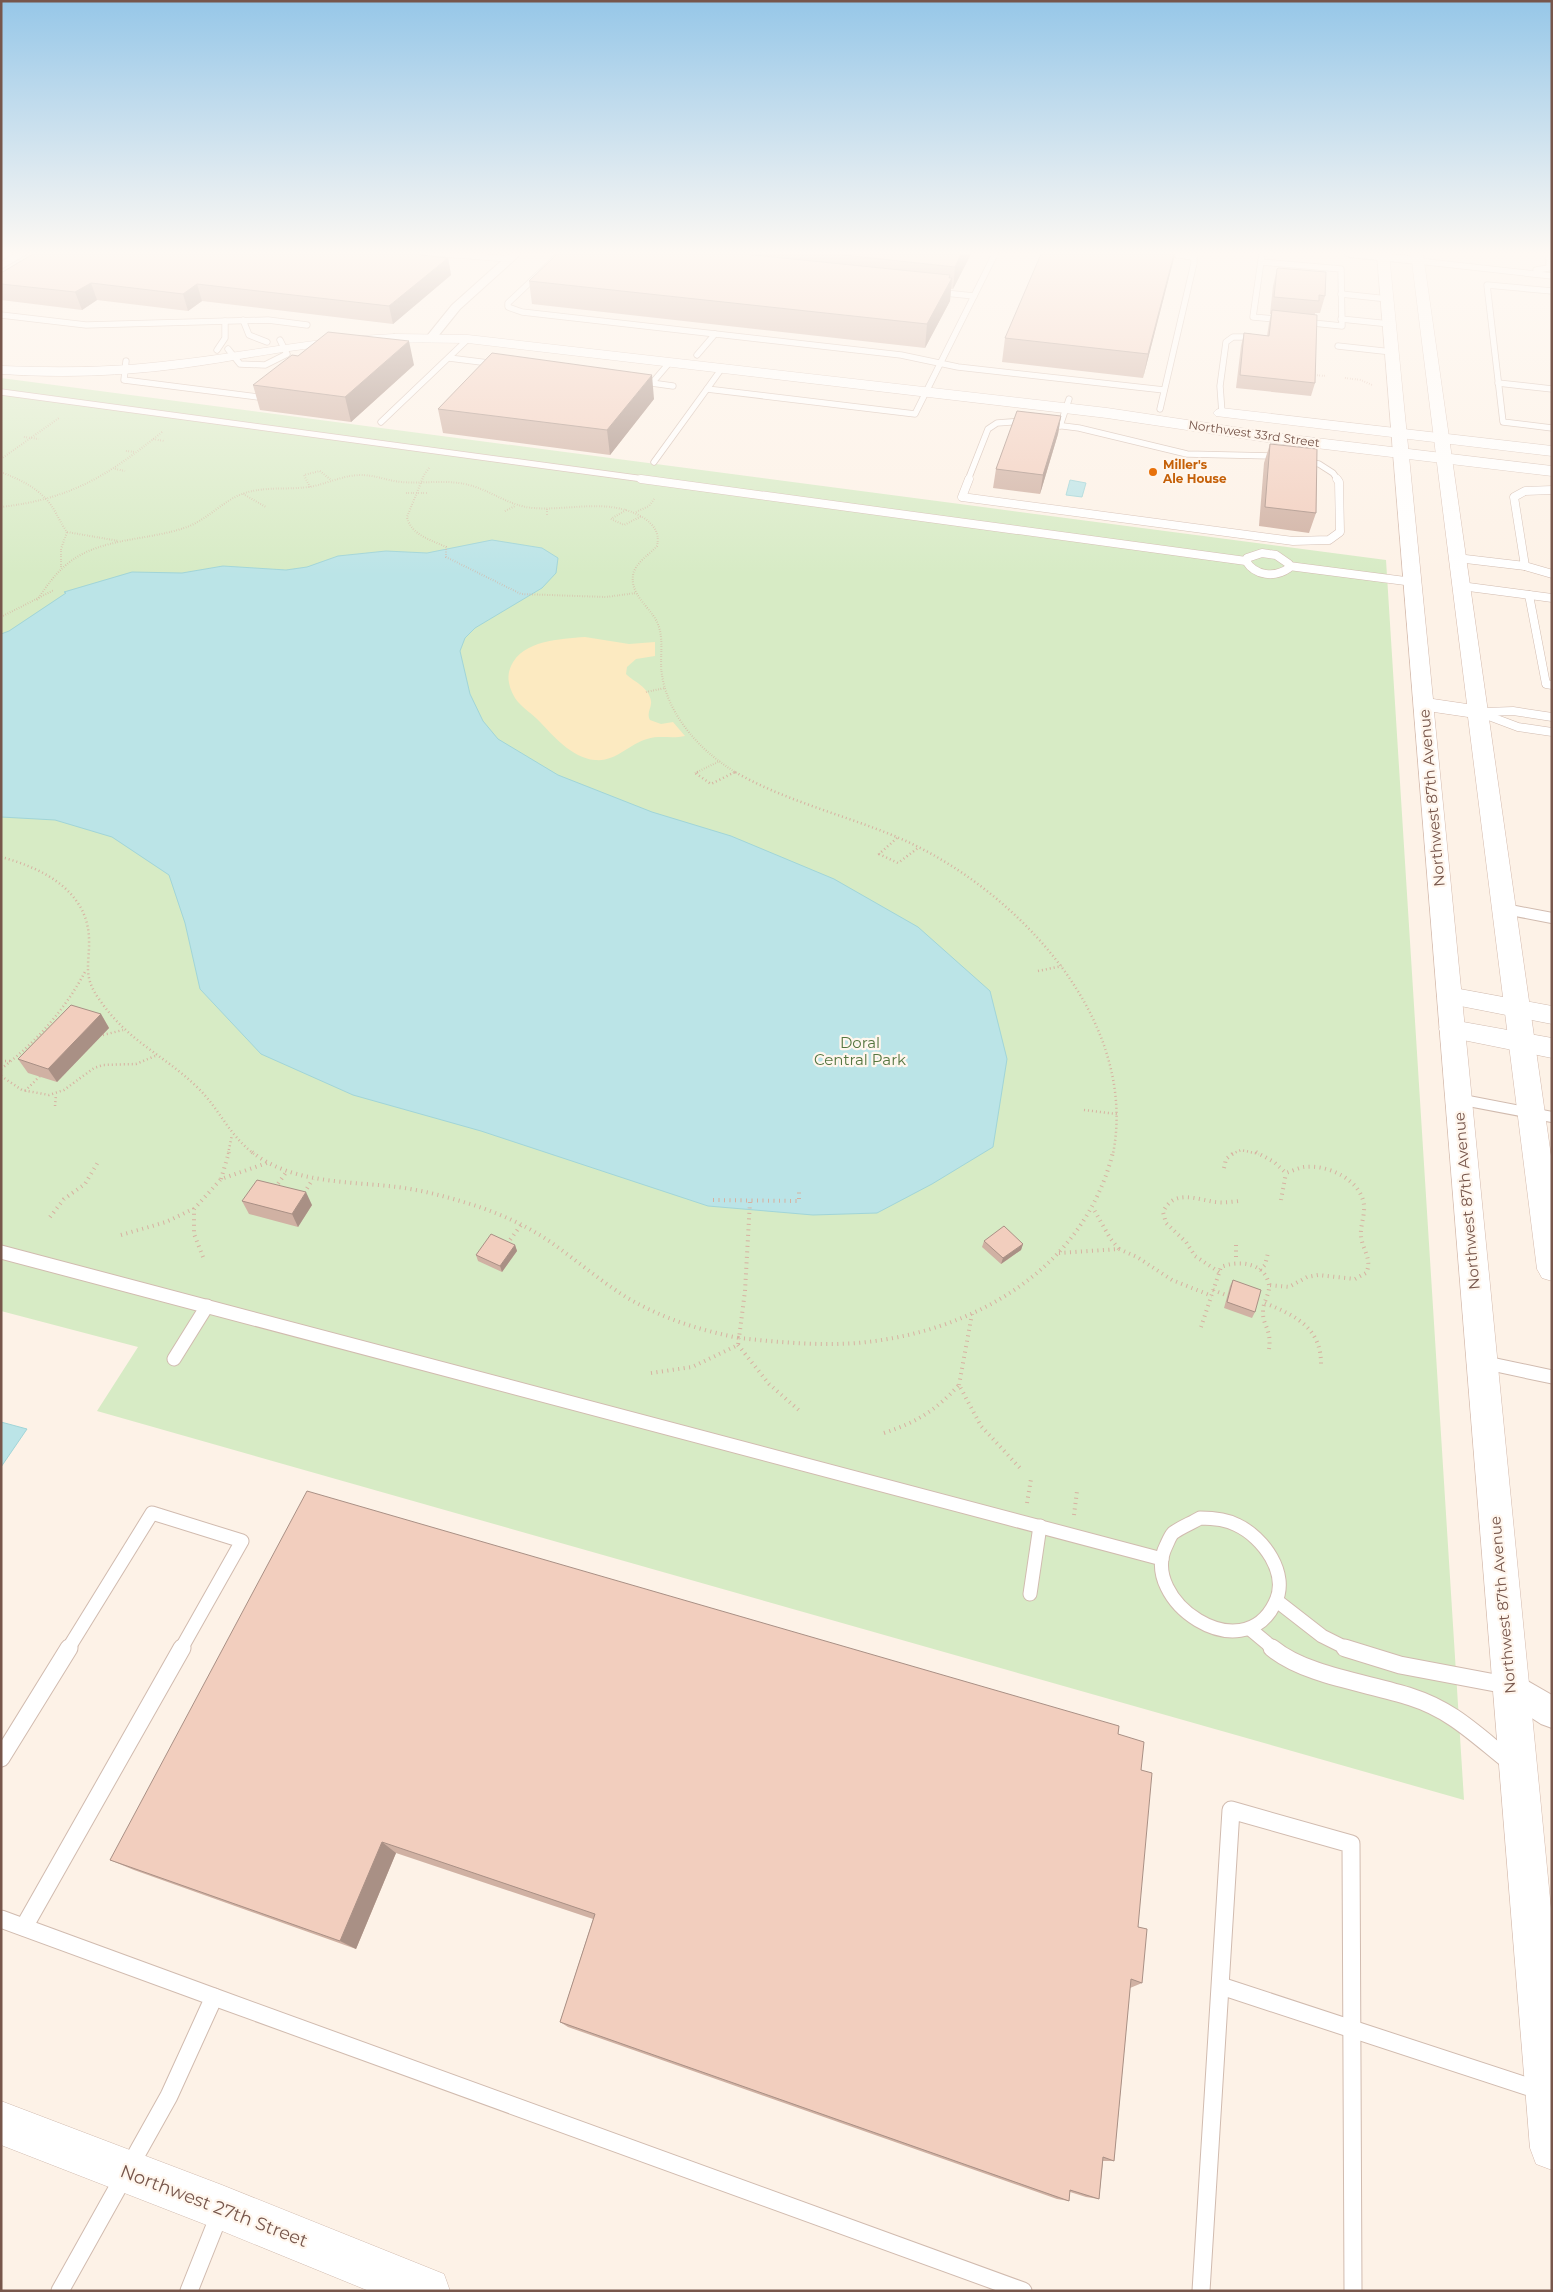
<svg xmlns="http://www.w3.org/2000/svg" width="1553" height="2292" font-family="Montserrat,sans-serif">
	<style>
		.green { fill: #d7ebc5 }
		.sand { fill: #fceac1 }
		.water { fill: #bbe4e7; stroke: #a1d5d8 }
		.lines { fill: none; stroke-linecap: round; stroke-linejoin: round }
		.service-far4-casing { stroke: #d1bbaf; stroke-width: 7 }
		.service-far3-casing { stroke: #d1bbaf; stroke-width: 9 }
		.service-far2-casing { stroke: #d1bbaf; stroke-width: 12 }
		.service-far1-casing { stroke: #d1bbaf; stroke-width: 15 }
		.service-casing { stroke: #d1bbaf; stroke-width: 19 }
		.minor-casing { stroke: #d1bbaf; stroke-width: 2 }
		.tertiary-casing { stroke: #d1bbaf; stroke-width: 1 }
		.secondary-casing { stroke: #d4baad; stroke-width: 1 }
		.path-far2 { stroke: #d7b1a1; stroke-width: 2; stroke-dasharray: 0.5 2; stroke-linecap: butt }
		.path-far1 { stroke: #d7b1a1; stroke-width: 2.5; stroke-dasharray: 1 3; stroke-linecap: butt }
		.path { stroke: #d7b1a1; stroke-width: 4; stroke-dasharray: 1 4.5; stroke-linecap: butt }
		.service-far4 { stroke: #fff; stroke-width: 5.5 }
		.service-far3 { stroke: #fff; stroke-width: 8 }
		.service-far2 { stroke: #fff; stroke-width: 10 }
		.service-far1 { stroke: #fff; stroke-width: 13 }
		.service { stroke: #fff; stroke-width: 17 }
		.minor { fill: #fff; fill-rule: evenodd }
		.tertiary { fill: #fff; fill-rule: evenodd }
		.secondary { fill: #fff; fill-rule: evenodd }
		.wall { fill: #d0b1a3 }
		.shaded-wall { fill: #a99085 }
		.building { fill: #f2cebe; stroke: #a99085 }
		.food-dot { fill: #e8710a; stroke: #fff6ed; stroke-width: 2 }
		.labels { text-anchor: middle; stroke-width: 4.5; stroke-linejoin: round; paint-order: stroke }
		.far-street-label { font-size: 12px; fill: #77564b; stroke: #fff6ed }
		.far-food-label { font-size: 12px; font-weight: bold; fill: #c56008; stroke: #fff6ed; text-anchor: start }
		.street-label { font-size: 15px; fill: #77564b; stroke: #fff6ed }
		.park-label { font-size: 15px; fill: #557640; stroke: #fff6ed }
		.near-street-label { font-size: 18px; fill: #77564b; stroke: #fff6ed }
	</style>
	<rect width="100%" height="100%" fill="#fdf2e7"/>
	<path class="green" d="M1,378L1386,560L1464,1800L97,1411L138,1347L1,1311Z"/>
	<path class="sand" d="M585,637L629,644L655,642V656L636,659L627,667L626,674C634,682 649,687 651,701C652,708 646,713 650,720L661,724L673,722L685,736C673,739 659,735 647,739C629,744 616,762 595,760C571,758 553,735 537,719C530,712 521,707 515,698C509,688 506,677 511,666C523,640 560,639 585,637Z"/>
	<g class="water">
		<path d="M1070,480L1086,483L1082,497L1066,495Z"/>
		<path d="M492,540L542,548L558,558L556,573L542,588L475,628L465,638L460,651L470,694L483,721L498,739L558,775L652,812L731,836L834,879L918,927L990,991L1007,1059L993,1147L932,1184L877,1213L813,1215L708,1206L481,1131L353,1095L261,1054L200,989L185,923L169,875L112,837L55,820L1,817V634L9,631L66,593L64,592L132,572L182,573L223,566L286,570L307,567L338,556L386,551L427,553Z"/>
		<path d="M1,1422L27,1429L1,1467Z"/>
	</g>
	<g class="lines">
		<g class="service-far4-casing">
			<g id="service-far4">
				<path d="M445,254L511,259"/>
				<path d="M560,254L508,303V307L522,312L901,355L958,367L1164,390"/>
				<path d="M1172,254L1193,257"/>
				<path d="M1262,254L1253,317L1285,320"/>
				<path d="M1418,261L1552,276"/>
				<path d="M1261,262L1341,269L1342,326L1303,322"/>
				<path d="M1536,270L1549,268V254"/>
				<path d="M1552,291L1487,285L1503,422L1552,428"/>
				<path d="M935,292L974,296"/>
				<path d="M1341,294L1388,299"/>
				<path d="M1,315L86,325L268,320L307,325"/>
				<path d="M1341,319L1390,324"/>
				<path d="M243,320L249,335L267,342"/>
				<path d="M1338,346L1392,352"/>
				<path d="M228,349L240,364L265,365L287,354L280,340"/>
				<path d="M217,350L225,338V321"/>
				<path d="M697,355L715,334"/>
				<path d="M449,358L497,364"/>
				<path d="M126,361L124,380L266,398"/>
				<path d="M722,368L707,389L915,414L995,254"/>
				<path d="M637,381L673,386"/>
				<path d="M652,383L670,362"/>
				<path d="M1498,383L1552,389"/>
				<path d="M1,392L651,480"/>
				<path d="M1160,409L1194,263V254"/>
				<path d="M1222,413L1220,386L1226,342L1233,337H1250"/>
				<path d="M381,422L468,339"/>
				<path d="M1060,426L1069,399"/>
				<path d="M654,462L707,389"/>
				<path d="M968,480L988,429L997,423L1023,421L1079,428L1187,454L1272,456L1319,464L1333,473L1338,480"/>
			</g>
		</g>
		<g class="service-far3-casing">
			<g id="service-far3">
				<path d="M641,479L1246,561"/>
				<path d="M969,479L962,497L1293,541L1329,540L1340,532L1339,482L1337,479"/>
				<path d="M1262,553L1276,555L1289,564V568C1275,578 1255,576 1246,561L1247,558Z"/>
				<path d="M1457,558L1525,566L1514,497L1525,491L1552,490"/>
				<path d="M1289,566L1413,582"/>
				<path d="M1525,566L1552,574"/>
				<path d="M1461,586L1552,598"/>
				<path d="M1529,595L1546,684L1552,685"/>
				<path d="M1478,712L1518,727L1552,732"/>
				<path d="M1485,712L1513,711L1552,717"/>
			</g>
		</g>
		<g class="service-far2-casing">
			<g id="service-far2">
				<path d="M1505,909L1552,918"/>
				<path d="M1458,1099L1552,1117"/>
			</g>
		</g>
		<g class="service-far1-casing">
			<g id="service-far1">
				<path d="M1,1252L1162,1559"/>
				<path d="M174,1359L207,1306"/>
				<path d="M1482,1362L1552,1377"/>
				<path d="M1200,1518C1213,1518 1226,1519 1237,1525C1263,1537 1290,1574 1275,1603C1242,1671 1139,1600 1166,1546C1168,1542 1170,1536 1173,1533C1181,1527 1192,1523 1200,1518Z"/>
				<path d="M1030,1594L1040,1526"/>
				<path d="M1277,1601L1322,1636L1348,1649"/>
				<path d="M1250,1629L1274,1649"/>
				<path d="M68,1649L152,1513L242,1541L181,1649"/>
			</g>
		</g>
		<g class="service-casing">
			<g id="service">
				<path d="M1272,1648C1306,1676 1369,1683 1411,1697C1452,1710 1476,1735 1509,1761"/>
				<path d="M1345,1648L1400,1665L1506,1685"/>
				<path d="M1,1758L69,1648"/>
				<path d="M1,1919L214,1997L169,2096L60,2291"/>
				<path d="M24,1927L182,1648"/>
				<path d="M1221,1986L1538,2090"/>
				<path d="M214,1997L1023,2291"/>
				<path d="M189,2291L220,2213"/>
				<path d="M1201,2291L1231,1810L1351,1844L1353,2291"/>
			</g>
		</g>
		<g class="minor-casing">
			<g id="minor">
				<path d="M14,254H27L1,269V262Z"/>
				<path d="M509,254H521L460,309L435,340H427L425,338L427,336L452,305Z"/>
				<path d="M1344,254C1359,254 1414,252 1423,261L1418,264L1349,257Z"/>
				<path d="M1510,1671L1552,1695V1728L1541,1724L1499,1697L1495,1686L1499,1675Z"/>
			</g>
		</g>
		<g class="tertiary-casing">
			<g id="tertiary">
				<path d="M394,334L468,335L1107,408L1274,433L1552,466V476L1274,443L1107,418L468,343C419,342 370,342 321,347C274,352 229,362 182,368C122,376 62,378 1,374V366C54,368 108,368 161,362C239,354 315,337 394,334Z"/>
				<path d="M1221,408L1552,446V456L1216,416L1213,413L1216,410Z"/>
				<path d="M1449,987L1552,1006V1024L1440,1002L1437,996L1440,990Z"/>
				<path d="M1452,1020L1552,1038V1058L1443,1036L1439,1029L1443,1022Z"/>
				<path d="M1,2101L222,2185L444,2274L450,2291H369L222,2231L1,2145Z"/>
			</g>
		</g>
		<g class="secondary-casing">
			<path id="secondary" d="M1377,254H1389L1433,699L1467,704L1411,254H1423L1552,1163V1281L1542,1278L1537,1269L1468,717L1434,712L1552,1919V2170L1536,2164L1530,2148Z"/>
		</g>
		<g class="path-far2">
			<path d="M1312,375L1327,376"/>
			<path d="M1345,378L1361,380L1372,385"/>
			<path d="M24,437L39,439"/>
			<path d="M153,439L164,441"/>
			<path d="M126,451L135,452"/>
			<path d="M1,459L59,418"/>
			<path d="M429,468L424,475L407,517C411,535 431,540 446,547V557L521,594L606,597L636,593"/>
			<path d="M115,469L125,471"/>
			<path d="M1,472C21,480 41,489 53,508C58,516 61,524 67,532L119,541"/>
			<path d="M310,487L304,475L320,471L331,480"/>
			<path d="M406,493H427"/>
			<path d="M243,494L266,507"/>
			<path d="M1,507C71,499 109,475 162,432"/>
			<path d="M547,509V516"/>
			<path d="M626,510L611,519L624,525L642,516"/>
			<path d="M505,511L515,506"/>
			<path d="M636,512L649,506L654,499"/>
			<path d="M61,567V549L67,532"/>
			<path d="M37,600C46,587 54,575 66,565C98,537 149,541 187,527C208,519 223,501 242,494C264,486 287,490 309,487C327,484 343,475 361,475C375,475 388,481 402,482C424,484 447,479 469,485C492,491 509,506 533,508C571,511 609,497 644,518C654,525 660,533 657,546C649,555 635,563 633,575C630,595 650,607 657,622C665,639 659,658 662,675C668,716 702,753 737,773"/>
			<path d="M1,617L54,590"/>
			<path d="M646,692L665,688"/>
			<path d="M695,773L720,761"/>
			<path d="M733,773L735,772"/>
		</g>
		<g class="path-far1">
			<path d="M698,772L695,773L711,784L735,772"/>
			<path d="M735,772C789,803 850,816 906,841C1019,893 1139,1021 1113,1154"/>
			<path d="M897,838L879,854L898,863L918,848"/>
			<path d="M1,857C42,868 87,890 89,938C90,964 82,975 99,999C128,1042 163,1054 197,1087C220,1109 227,1133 254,1154"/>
			<path d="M1038,971L1062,966"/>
			<path d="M99,1036L123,1030"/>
			<path d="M1,1061H11"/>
			<path d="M1,1069C37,1041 65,1010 86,970"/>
			<path d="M1,1076L22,1090L49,1095L64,1090L94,1068L103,1065L136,1064L155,1056"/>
			<path d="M25,1091L42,1074"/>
			<path d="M55,1106L56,1095"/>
			<path d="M1084,1110L1117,1114"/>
			<path d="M228,1154L232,1135"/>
			<path d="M1232,1154L1241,1150L1259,1154"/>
		</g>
		<g class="path">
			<path d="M252,1152C292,1184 349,1181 397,1187C421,1190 444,1196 467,1203C496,1212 524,1224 549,1241C575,1259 599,1280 626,1297C661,1318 699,1330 739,1338L745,1291L750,1201"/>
			<path d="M1256,1152L1274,1162L1286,1173C1292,1171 1298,1168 1304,1167C1328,1164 1361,1180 1364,1205C1365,1216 1360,1226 1361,1236C1362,1249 1373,1260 1366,1273L1355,1279L1318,1275L1307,1277L1289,1287L1269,1285"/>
			<path d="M1224,1168L1226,1159L1235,1152"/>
			<path d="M221,1179L229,1152"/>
			<path d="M275,1188L287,1171"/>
			<path d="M304,1193L313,1179"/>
			<path d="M713,1200L799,1201V1192"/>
			<path d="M1281,1200L1286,1173"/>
			<path d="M50,1217L64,1199L85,1184L98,1162"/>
			<path d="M121,1235L166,1222L193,1209"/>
			<path d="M507,1244L521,1225"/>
			<path d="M1236,1245V1261"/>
			<path d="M1119,1249L1137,1257L1172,1280L1212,1296"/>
			<path d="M1059,1253L1119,1249L1110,1238L1093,1208"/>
			<path d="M203,1257L194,1234V1209L221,1179L267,1163"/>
			<path d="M1260,1270L1265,1265L1268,1253"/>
			<path d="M1219,1272L1195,1256L1186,1242L1166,1223L1163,1212C1174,1189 1195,1199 1215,1202C1223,1203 1231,1202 1239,1201"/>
			<path d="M1213,1290L1231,1297"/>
			<path d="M1265,1303C1296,1316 1322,1328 1321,1366"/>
			<path d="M1201,1327L1221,1267C1238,1260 1265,1262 1269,1285C1270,1294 1263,1302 1263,1311C1262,1325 1272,1329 1269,1349"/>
			<path d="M738,1345L769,1384L801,1412"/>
			<path d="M651,1373L692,1367L738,1345L739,1338C778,1342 818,1346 857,1343C972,1333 1084,1270 1113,1152"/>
			<path d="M959,1385L972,1314"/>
			<path d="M884,1433C917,1422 935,1411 959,1385L981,1426L1020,1468"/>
			<path d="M1027,1503L1031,1479"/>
			<path d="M1074,1515L1077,1491"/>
		</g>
		<use href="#service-far4" class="service-far4"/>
		<use href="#service-far3" class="service-far3"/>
		<use href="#service-far2" class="service-far2"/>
		<use href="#service-far1" class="service-far1"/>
		<use href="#service" class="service"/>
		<use href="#minor" class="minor"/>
		<use href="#tertiary" class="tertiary"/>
		<use href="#secondary" class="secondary"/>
	</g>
	<g class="wall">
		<path d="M557,254H971L953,289H951L950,301L925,348L532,304L529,281Z"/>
		<path d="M448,258L451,275L393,324L202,301L188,311L97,300L82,310L1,300V273Z"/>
		<path d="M1173,262L1143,378L1002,362L1005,338Z"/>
		<path d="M1277,269L1325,296L1320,313H1315V383L1311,396L1236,388L1241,346L1244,333L1267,336L1269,323L1271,314H1270L1273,286Z"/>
		<path d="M298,356L414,365L351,422L260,410L253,385Z"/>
		<path d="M654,399L610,455L443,433L438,409Z"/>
		<path d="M1061,416L1058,434L1040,494L993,488L996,469Z"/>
		<path d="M1270,444L1316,513L1309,533L1259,526L1264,463Z"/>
		<path d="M101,1014L109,1028L57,1082L28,1073L18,1059Z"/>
		<path d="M242,1201L312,1205L298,1227L249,1214Z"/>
		<path d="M984,1241L1023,1244L1021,1250L1001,1264L982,1247Z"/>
		<path d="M515,1245L517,1251L502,1272L478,1261L476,1255Z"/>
		<path d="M1233,1280L1255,1312L1252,1318L1224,1308L1230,1286Z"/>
		<path d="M1141,1770L1138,1927L1142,1983L1130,1988L1114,2161H1103L1099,2199L1086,2197L1070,2192L1069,2201L1057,2199L568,2027L560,2022L593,1919L396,1853L356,1949L134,1870L110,1860Z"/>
	</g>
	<g class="shaded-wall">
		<path d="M961,254H971L953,289L955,267Z"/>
		<path d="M1174,254H1175L1173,262L1143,378L1148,354Z"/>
		<path d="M448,258L451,275L393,324L389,306Z"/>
		<path d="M950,275V282L952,278L950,301L925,348L927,324Z"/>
		<path d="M91,283L97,300L82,310L75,292Z"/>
		<path d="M197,284L202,301L188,311L183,294Z"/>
		<path d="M409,341L414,365L351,422L345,397Z"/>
		<path d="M652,375L654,399L610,455L607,430Z"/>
		<path d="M1061,416L1058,434L1040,494L1043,475Z"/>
		<path d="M101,1014L109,1028L57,1082L48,1069Z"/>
		<path d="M306,1192L312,1205L298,1227L292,1214Z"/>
		<path d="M1023,1244L1021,1250L1001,1264L1003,1258Z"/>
		<path d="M515,1245L517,1251L502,1272L500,1266Z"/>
		<path d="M382,1842L396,1853L356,1949L340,1941Z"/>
	</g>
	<g class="building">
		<path d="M33,254H413L448,258L389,306L197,284L183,294L91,283L75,292L1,284V273Z"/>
		<path d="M557,254H743L950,275L949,278H952L927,324L529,281Z"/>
		<path d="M834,254H961L955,267Z"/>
		<path d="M1041,254H1174L1148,354L1005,338Z"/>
		<path d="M1278,268L1326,272L1325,296L1319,295V301L1274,297L1277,269Z"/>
		<path d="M1272,310L1317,315L1315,383L1240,375L1244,333L1269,336Z"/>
		<path d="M328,332L409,341L345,397L253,385L292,355L298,356Z"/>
		<path d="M492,353L652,375L607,430L438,409Z"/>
		<path d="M1017,411L1061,416L1043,475L996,469Z"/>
		<path d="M1270,444L1317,449L1316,513L1265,507Z"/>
		<path d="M71,1005L101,1014L48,1069L18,1059Z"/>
		<path d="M257,1180L306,1192L292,1214L242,1201Z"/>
		<path d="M1004,1226L1023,1244L1003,1258L984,1241Z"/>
		<path d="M491,1234L515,1245L500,1266L476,1255Z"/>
		<path d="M1233,1280L1261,1290L1255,1312L1227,1302Z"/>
		<path d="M307,1491L1119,1726L1118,1734L1144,1742L1141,1770L1152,1773L1138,1927L1147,1929L1142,1983L1131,1979L1114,2161L1103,2157L1099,2199L1070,2190L1069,2201L560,2022L595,1914L382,1842L340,1941L110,1860Z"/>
	</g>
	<linearGradient id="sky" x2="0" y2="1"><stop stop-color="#96c7e8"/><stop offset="0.44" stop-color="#fef9f4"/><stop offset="1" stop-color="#fef9f4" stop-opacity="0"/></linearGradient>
	<rect width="1553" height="575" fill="url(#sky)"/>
	<circle class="food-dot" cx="1153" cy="472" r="5"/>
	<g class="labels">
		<g class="far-street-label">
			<text transform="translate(1254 434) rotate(8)" y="4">Northwest 33rd Street</text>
		</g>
		<g class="far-food-label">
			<text x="1163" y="469">Miller's<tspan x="1163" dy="14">Ale House</tspan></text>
		</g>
		<g class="street-label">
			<text transform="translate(1432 798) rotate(-95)" y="5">Northwest 87th Avenue</text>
			<text transform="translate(1467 1201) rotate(-95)" y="5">Northwest 87th Avenue</text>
			<text transform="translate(1503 1605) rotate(-95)" y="5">Northwest 87th Avenue</text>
		</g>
		<g class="park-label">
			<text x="860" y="1048">Doral<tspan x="860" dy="17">Central Park</tspan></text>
		</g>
		<g class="near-street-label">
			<text transform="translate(214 2206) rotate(21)" y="6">Northwest 27th Street</text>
		</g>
	</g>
	<rect width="1553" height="2292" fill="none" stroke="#77564b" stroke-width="5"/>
</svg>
